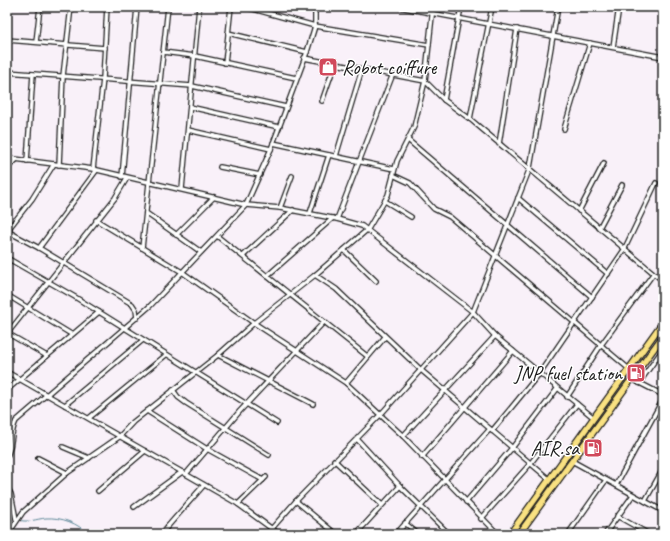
<svg xmlns="http://www.w3.org/2000/svg" width="670" height="541" font-family="Caveat,sans-serif">
	<style>
		.lines { fill: none; stroke-linecap: round; stroke-linejoin: round }
		.stream { stroke: #5d8898; stroke-width: 1 }
		.minor-casing { stroke: #1c1c1c; stroke-width: 6 }
		.primary-casing { stroke: #1c1c1c; stroke-width: 8 }
		.minor { stroke: #fff; stroke-width: 3.5 }
		.primary { stroke: #f9e181; stroke-width: 5.5 }
		.labels { text-anchor: middle; stroke-width: 3; stroke-linejoin: round; paint-order: stroke }
		.poi-label { font-size: 20px; fill: #1c1c1c; stroke: #fff; text-anchor: end }
	</style>
	<rect width="100%" height="100%" fill="#f9f1f9"/>
	<filter id="ink" filterUnits="userSpaceOnUse"><feTurbulence type="fractalNoise" baseFrequency=".025" numOctaves="2"/><feDisplacementMap in="SourceGraphic" scale="8" xChannelSelector="R" yChannelSelector="G"/><feConvolveMatrix kernelMatrix="1 2 1 2 8 2 1 2 1" color-interpolation-filters="sRGB"/></filter>
	<g filter="url(#ink)">
		<g class="lines">
			<g class="stream">
				<path d="M7,515L15,519"/>
				<path d="M18,520C28,523 36,519 46,518C61,517 78,523 88,534"/>
			</g>
			<g class="minor-casing">
				<g id="minor">
					<path d="M246,7L315,26L429,45"/>
					<path d="M399,7L663,57"/>
					<path d="M433,7L425,81L444,100L470,119L663,281"/>
					<path d="M228,33L307,52"/>
					<path d="M7,40L105,48"/>
					<path d="M36,42L40,7"/>
					<path d="M613,47L619,7"/>
					<path d="M163,52L195,56L296,78"/>
					<path d="M225,63L231,7"/>
					<path d="M7,72L192,86L286,107"/>
					<path d="M444,100L461,7"/>
					<path d="M322,101L335,64"/>
					<path d="M190,107L279,127"/>
					<path d="M470,119L492,7"/>
					<path d="M564,129L590,43"/>
					<path d="M188,130L271,149"/>
					<path d="M408,140L592,297"/>
					<path d="M273,143L394,169"/>
					<path d="M499,144L517,29"/>
					<path d="M336,156L362,69"/>
					<path d="M7,158L93,169L246,205L280,208L337,219L362,226L473,312L495,336L594,418"/>
					<path d="M27,161L33,74"/>
					<path d="M59,165L63,76L71,7"/>
					<path d="M220,167L260,175"/>
					<path d="M7,168L16,160"/>
					<path d="M93,169L103,79L107,7"/>
					<path d="M393,175L410,183L434,209L450,217L629,369"/>
					<path d="M122,177L137,7"/>
					<path d="M182,189L199,7"/>
					<path d="M518,198L608,274"/>
					<path d="M385,201L411,217"/>
					<path d="M280,208L292,176"/>
					<path d="M579,211L604,163"/>
					<path d="M146,213L201,252"/>
					<path d="M310,213L329,155"/>
					<path d="M337,219L393,74"/>
					<path d="M96,220L182,272L254,323L346,383L403,436L498,534"/>
					<path d="M599,228L622,185"/>
					<path d="M7,231L39,248L132,304L136,310L137,318"/>
					<path d="M7,231L32,199L54,164"/>
					<path d="M176,235L214,197"/>
					<path d="M217,236L367,356"/>
					<path d="M39,248L96,171"/>
					<path d="M142,248C150,167 160,87 168,7"/>
					<path d="M344,250L376,281"/>
					<path d="M243,256L293,210"/>
					<path d="M7,258L75,297L277,423"/>
					<path d="M315,275L336,289L421,370L550,480"/>
					<path d="M267,276L333,218"/>
					<path d="M7,295L71,334"/>
					<path d="M7,333L47,356"/>
					<path d="M7,334L115,198L127,178"/>
					<path d="M218,355L313,404"/>
					<path d="M7,372L238,504L279,534"/>
					<path d="M632,379L663,395"/>
					<path d="M346,383L385,337"/>
					<path d="M639,383L663,349"/>
					<path d="M7,390L99,312"/>
					<path d="M173,390L178,397L186,403L269,455"/>
					<path d="M567,397L601,345L653,274"/>
					<path d="M65,405L143,340"/>
					<path d="M147,411L207,449L263,480"/>
					<path d="M89,418L166,355"/>
					<path d="M492,431L539,374L624,250L656,183"/>
					<path d="M403,436L495,336"/>
					<path d="M357,439L400,486L449,534"/>
					<path d="M63,447L89,458"/>
					<path d="M7,456C13,445 10,432 16,421L150,306L246,205L271,149L307,52L315,26V7"/>
					<path d="M422,457L513,351"/>
					<path d="M38,458L67,473"/>
					<path d="M334,460L382,505"/>
					<path d="M572,461L663,511"/>
					<path d="M186,474L240,411L324,322"/>
					<path d="M616,485L663,399"/>
					<path d="M7,487L11,494L16,519"/>
					<path d="M98,491L145,451"/>
					<path d="M645,501L663,469"/>
					<path d="M466,502L512,448L557,389"/>
					<path d="M238,504L266,477"/>
					<path d="M134,507L182,472"/>
					<path d="M617,516L649,534"/>
					<path d="M481,519L530,464L577,404"/>
					<path d="M405,523L418,534"/>
					<path d="M8,534L23,512L67,473L119,437L133,422L218,355L254,323L315,275L368,229L388,195L397,161L414,127L425,81L304,58"/>
					<path d="M161,534L204,485"/>
					<path d="M267,534L296,501"/>
					<path d="M336,534L296,501L381,414L473,312L530,168L558,7"/>
					<path d="M356,534L400,486"/>
					<path d="M396,534L490,429"/>
					<path d="M568,534L606,480"/>
					<path d="M605,534L633,495"/>
				</g>
			</g>
			<g class="primary-casing">
				<g id="primary">
					<path d="M510,534L663,322"/>
					<path d="M519,534L663,336"/>
				</g>
			</g>
			<use href="#minor" class="minor"/>
			<use href="#primary" class="primary"/>
		</g>
	</g>
	<defs>
		<g id="shop-square" transform="scale(1)"><rect x="-9" y="-9" width="18" height="18" rx="4" fill="#d1495b" stroke="#fff"/><path d="M-5-2.5h2.3a2.7 3.5 0 0 1 5.4 0H5L5.5 6h-11ZM-1.5-2.5h3a1.5 2.3 0 0 0-3 0Z" fill="#fff"/></g>
		<g id="fuel-square" transform="scale(1)"><rect x="-9" y="-9" width="18" height="18" rx="4" fill="#d1495b" stroke="#fff"/><path d="M-5.5-6h7V0h2V4h1.3V-2.5L3-4.5l.8-.8L6-3V5H2.5V1h-1V6h-7ZM-4.2-4.7v3.2H.2V-4.7Z" fill="#fff"/></g>
	</defs>
	<g fill-rule="evenodd">
		<use href="#shop-square" x="328" y="67"/>
		<use href="#fuel-square" x="636" y="373"/>
		<use href="#fuel-square" x="593" y="448"/>
	</g>
	<g class="labels">
		<g class="poi-label">
			<text x="342" y="74" text-anchor="start">Robot coiffure</text>
			<text x="622" y="380">JNP fuel station</text>
			<text x="579" y="455">AIR.sa</text>
		</g>
	</g>
	<rect width="670" height="541" fill="none" stroke="#fff" stroke-width="24"/>
	<rect x="12" y="12" width="646" height="517" fill="none" stroke="#1c1c1c" stroke-width="1.5" filter="url(#ink)"/>
</svg>
